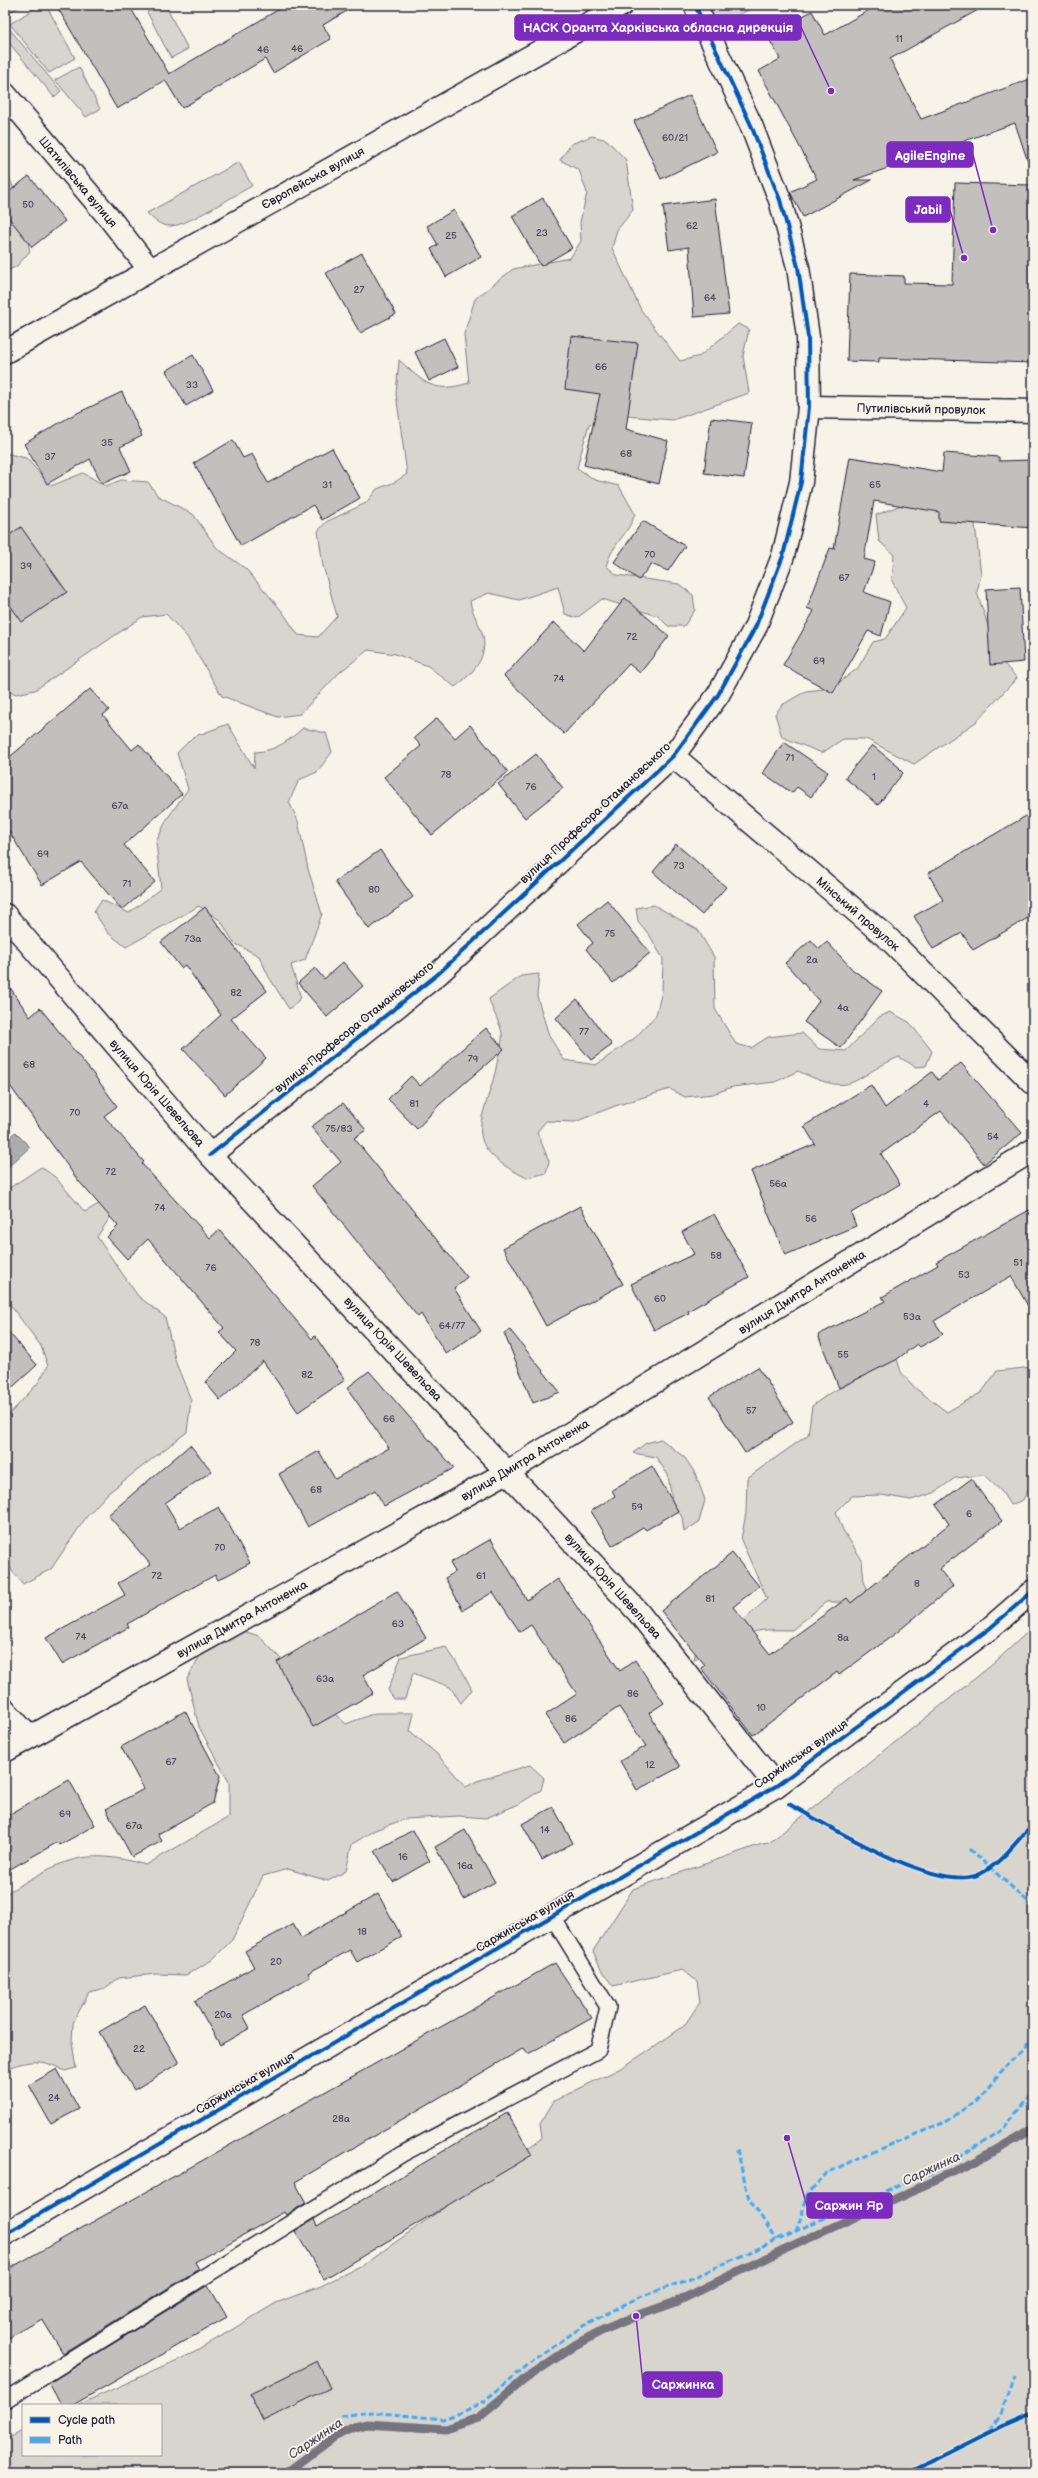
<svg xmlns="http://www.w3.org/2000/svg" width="1038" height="2478" font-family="'Balsamiq Sans',sans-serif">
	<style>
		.green { fill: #d8d5cf; stroke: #7d7c85 }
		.water { fill: #aeabad; stroke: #76747f }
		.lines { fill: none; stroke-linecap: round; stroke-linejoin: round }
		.stream { stroke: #76747f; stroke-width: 9 }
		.building { fill: #c2bfbd; stroke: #22223b }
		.service-casing { stroke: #22223b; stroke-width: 18 }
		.minor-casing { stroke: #22223b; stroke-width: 25 }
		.tertiary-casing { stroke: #22223b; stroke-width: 25 }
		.secondary-casing { stroke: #22223b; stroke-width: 25 }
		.service { stroke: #f7f3e8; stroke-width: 15 }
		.minor { stroke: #f7f3e8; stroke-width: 22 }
		.tertiary { stroke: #f7f3e8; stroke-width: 22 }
		.secondary { stroke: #f7f3e8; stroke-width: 22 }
		.quiet { stroke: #3fa9f5; stroke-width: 3; stroke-dasharray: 6 3; stroke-linecap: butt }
		.cycleway-casing { stroke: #f7f3e8; stroke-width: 6 }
		.cycleway { stroke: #0057b8; stroke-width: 4 }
		.labels { text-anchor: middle; stroke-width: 3.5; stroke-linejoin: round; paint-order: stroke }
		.number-label { font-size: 10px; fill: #4a495c }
		.street-label { font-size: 12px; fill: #22223b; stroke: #f7f3e8 }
		.water-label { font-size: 13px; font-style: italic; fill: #535263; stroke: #f7f3e8 }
		.leader { fill: none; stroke: #7b2cbf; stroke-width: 1.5 }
		.callout-dot { fill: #7b2cbf; stroke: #f7f3e8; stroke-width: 1.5 }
		.callout { fill: #7b2cbf; stroke: #7b2cbf; stroke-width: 1.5 }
		.callout-label { font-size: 13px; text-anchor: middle; font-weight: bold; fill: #fff }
	</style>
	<rect width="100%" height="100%" fill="#f7f3e8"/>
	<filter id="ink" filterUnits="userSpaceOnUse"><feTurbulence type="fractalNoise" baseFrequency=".025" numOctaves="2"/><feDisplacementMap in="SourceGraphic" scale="8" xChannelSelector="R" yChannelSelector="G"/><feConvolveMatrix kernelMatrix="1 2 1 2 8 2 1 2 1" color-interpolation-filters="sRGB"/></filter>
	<g filter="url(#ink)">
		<g class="green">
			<path d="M5,5H22L5,15Z"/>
			<path d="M40,5H46L75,58L49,73L10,24Z"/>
			<path d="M161,5H165L188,49L171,58L147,12Z"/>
			<path d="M702,5H758L713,28Z"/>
			<path d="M7,26L61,91L54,97L5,38Z"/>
			<path d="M79,67L100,109L86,117L55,80Z"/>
			<path d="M592,136L607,140L626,160L633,210L617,230L612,248L641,310L680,361L700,356L738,324L749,329L743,356L749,393L673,420L615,415L589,424L577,468L595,480L619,486L635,514C628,535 612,544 606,566L617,575L679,584L693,595L695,610L684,626H668L658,616L602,599L577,618L565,614L558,587L519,600L489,593L470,601C472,614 480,624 483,636C488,659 471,675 455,687L428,666L395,654L368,650L340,672L300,714L278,717L222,696L187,637L166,614L142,617L35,690L16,694L5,690V453L26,458L51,486L83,473L106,486L121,480L148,482L158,496L193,514L217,548L246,569L282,611L298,635L318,637L337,616L323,566L318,531L326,522L366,503L377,489L395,482L407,474L396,394L399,360C425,383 432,394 469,383L464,334L475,299L513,269L570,258L581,241L580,222L587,193L579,170L560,160L571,144Z"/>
			<path d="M239,162L252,186C234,195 189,225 171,226C160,226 154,220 147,213Z"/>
			<path d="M5,168L14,189L30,251L17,266L5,272Z"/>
			<path d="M921,493L975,524L981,575L977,592L998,657L1017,678L976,722L914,764L866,739H843L822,753L782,737L775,714L782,705L806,691L832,688L858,668L873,642L885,639L906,608L892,581L894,555L879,541L876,515L901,505Z"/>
			<path d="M228,724L254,768L255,752C276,751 288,741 303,728L326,733L332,752L317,772L299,780L289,802L298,821L308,869L322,914L305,960L291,965L301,998L289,1009L269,977L259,956L234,943L221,921L199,906L126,947L108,933L94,912L102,900L129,913L161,888L156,842L167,819L188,789L177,753L193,737Z"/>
			<path d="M654,905L698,930L714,957L715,1009L736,1044L751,1048L768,1037L802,1033L819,1049L846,1051L879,1017L890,1012L909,1022L932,1051L926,1066L916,1067L899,1057C849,1078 857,1099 798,1071L775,1082L732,1087L713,1094L685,1097L670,1089L615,1106L575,1122L546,1121L537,1132L549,1161L546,1173L527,1178C452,1142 488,1119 498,1058C500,1051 503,1040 502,1033C501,1025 492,1010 489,999L521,976L539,974L537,996L549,1036L564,1060L596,1065L636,1037L656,1015L662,991L663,959L650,936L638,921L636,908Z"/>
			<path d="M41,1167L55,1177L85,1212L119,1192L117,1207L97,1237L138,1296L165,1317L176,1363L191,1400L187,1432L108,1493L87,1516L51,1569L23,1584L12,1571L5,1554V1419L38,1383L48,1366L41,1346L5,1298V1191Z"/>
			<path d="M893,1346L901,1372L915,1388L947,1412L982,1392L997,1371L1033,1367V1486L1029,1488L1023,1500L1010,1505L1002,1492L984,1475L955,1478L934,1493L911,1500L881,1495L852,1496L836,1512L843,1530L862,1560L864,1582L875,1603L858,1613L842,1602H826L792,1630C776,1630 760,1628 745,1635C727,1643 712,1654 694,1660L697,1644L745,1619L767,1599L741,1540L746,1513L747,1478L808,1435L812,1406L830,1393L881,1367Z"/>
			<path d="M661,1439L685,1458L695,1473L705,1500L699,1522L684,1532L682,1517L672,1501L668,1475L656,1457L633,1453L646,1443Z"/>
			<path d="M1033,1627V2473H5L6,2440L23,2430V2455H161V2405H78L195,2352L276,2303L321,2286L366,2263L542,2138L540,2124L554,2101L623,2067L652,2048L684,2026L700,2002L697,1981L682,1970L613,1986L602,1972L593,1951L633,1889L762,1844L769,1843L993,1664Z"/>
			<path d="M240,1630L259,1636L325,1705L346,1724L375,1713H414L410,1731L437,1754L466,1787L477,1781L530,1765L544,1778L541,1790L519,1804L486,1818L459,1816L405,1819L375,1830L352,1844L346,1871L328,1881L288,1869L263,1876L232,1940L212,1960L186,1975L156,1974L119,1978L105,1988L89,1992L73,2023L72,2043L76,2068L65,2071C41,2058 29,2060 5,2069V1894C62,1861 80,1846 146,1865L229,1817V1782L199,1727L187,1679L202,1652Z"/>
			<path d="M446,1647L463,1672L472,1690L461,1703L450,1687L413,1673L405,1699H394L388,1690L401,1657Z"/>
		</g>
		<path class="water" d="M15,1132L30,1147L5,1170V1141Z"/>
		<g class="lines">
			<path class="stream" d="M286,2473L334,2437L354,2427L367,2424L446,2429L478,2418L525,2379L575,2345L601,2331L636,2316L676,2302L783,2250L979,2160L1029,2131"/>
		</g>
		<g class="building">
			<path d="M56,5H129L169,74L286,5H357L323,25L331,39L273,73L265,59L182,108L165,80L117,109Z"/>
			<path d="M878,5H987L890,59L921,119L1033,78V165H1029L1015,123L854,180H872L803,217L790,192L817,179L759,71L780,59L767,35L812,11L825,35Z"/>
			<path d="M690,95L717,152L661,179L634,121Z"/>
			<path d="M29,176L65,221L32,247L5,213V195Z"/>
			<path d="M955,183L1033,185V363L879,358V362L847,361L850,274L904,276V283L952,284Z"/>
			<path d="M543,198L572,248L541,266L512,216Z"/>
			<path d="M715,199L729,314L694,317L689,247L669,250L663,206Z"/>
			<path d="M454,210L481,257L446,277L431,249L438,245L427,226Z"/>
			<path d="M362,253L396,314L360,333L326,273Z"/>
			<path d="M571,336L638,343L626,429L668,441L659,484L584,465L600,394L565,389Z"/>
			<path d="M444,338L458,367L429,381L415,352Z"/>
			<path d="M193,355L213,390L186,406L166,371Z"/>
			<path d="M122,392L142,436L120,447L131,471L102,484L90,459L47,484L24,444L71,416Z"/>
			<path d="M711,418L752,423L744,478L704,473Z"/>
			<path d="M233,440L243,458L252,454L268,483L332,448L360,498L322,520L313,505L241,546L194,463Z"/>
			<path d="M944,453L999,457V461L1033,460V528L939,521V512L874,501L864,559L875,562L864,592L890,602L881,636L868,631L833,693L783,665L814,611L807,608L830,548L834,549L850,457L942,472Z"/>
			<path d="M643,521L685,546L668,571L651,564L639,580L614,562Z"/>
			<path d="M21,527L67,592L22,622L5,598V538Z"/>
			<path d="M1020,587L1024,662L990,665L986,589Z"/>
			<path d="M625,598L669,636L640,673L629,664L564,734L504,676L554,622L584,651Z"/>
			<path d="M90,689L109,710L103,715L132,750L139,744L182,794L124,845L155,882L122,910L81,862L42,885L5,825V761Z"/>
			<path d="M437,718L455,738L470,725L508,772L432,835L384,777L421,746L414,738Z"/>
			<path d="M784,742L828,772L811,797L797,787L792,793L763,773Z"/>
			<path d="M872,745L900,768L899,769L903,773L878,805L845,778Z"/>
			<path d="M536,754L563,788L525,818L498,784Z"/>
			<path d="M1033,812V915L973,950L962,933L933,949L914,916L943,900L928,873Z"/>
			<path d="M676,844L726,887L702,915L653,872Z"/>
			<path d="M380,850L413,897L369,929L335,882Z"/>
			<path d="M607,900L650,953L613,983L586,949L593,943L578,924Z"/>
			<path d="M205,907L267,991L231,1019L266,1058L225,1095L183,1049L221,1015L185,965L181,968L161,942Z"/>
			<path d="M811,940L819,949L827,942L853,970L882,991L841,1048L804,1022L819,1001L785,963Z"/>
			<path d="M343,962L363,986L327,1017L298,983L315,968L324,979Z"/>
			<path d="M5,980L30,1017L40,1008L94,1075L117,1106L104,1116L144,1162L142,1164L210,1238L219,1230L312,1339L315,1336L345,1380L298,1412L263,1361L220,1400L205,1382L236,1351L219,1332L224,1328L148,1239L127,1259L107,1237L118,1226L77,1179L5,1079Z"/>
			<path d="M577,999L612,1045L591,1060L556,1018Z"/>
			<path d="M486,1028L504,1049L439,1105L417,1129L388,1099L411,1076L420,1086Z"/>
			<path d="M961,1063L1022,1133L984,1164L941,1111L881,1154L900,1184L851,1213L856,1226L785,1255L751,1171L815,1144L804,1126L871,1085L885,1108L932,1072L938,1080Z"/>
			<path d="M343,1103L366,1130L354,1138L467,1277L454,1288L481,1331L446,1354L421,1314L418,1317L312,1186L341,1162L311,1127Z"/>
			<path d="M580,1206L623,1284L546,1326L503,1248Z"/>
			<path d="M1033,1208V1315L1011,1276L934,1321L943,1334L920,1347L917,1344L896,1360L839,1388L818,1335L885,1301L882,1297L938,1265L936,1262Z"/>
			<path d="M714,1214L749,1277L688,1311L689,1313L654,1330L631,1284L694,1254L682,1232Z"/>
			<path d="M5,1328L37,1365L5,1394Z"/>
			<path d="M510,1330L560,1392L533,1403L504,1333Z"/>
			<path d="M758,1367L793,1422L745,1453L709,1397Z"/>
			<path d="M369,1371L454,1468L384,1506L375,1490L308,1527L279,1474L319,1451L335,1479L389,1448L347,1388Z"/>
			<path d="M190,1445L212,1471L165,1503L180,1528L219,1507L250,1563L218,1580L215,1575L127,1624L129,1627L62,1664L46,1638L125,1595L118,1583L151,1565L108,1515Z"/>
			<path d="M652,1466L678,1511L646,1530L643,1527L612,1546L591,1511L615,1496L612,1490Z"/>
			<path d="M971,1479L1002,1521L939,1569L953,1586L896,1633L839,1675L837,1672L753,1735L701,1668L705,1665L661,1611L732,1553L759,1586L733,1607L770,1654L847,1598L851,1603L949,1524L936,1505Z"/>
			<path d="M491,1539L527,1600L558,1579L620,1671L635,1660L664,1703L649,1713L680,1767L637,1790L620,1761L646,1746L619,1707L564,1743L545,1715L577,1694L531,1625L520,1632L493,1592L463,1610L445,1578L455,1572L450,1563Z"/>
			<path d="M397,1591L426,1638L363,1675L373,1693L313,1727L277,1662Z"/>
			<path d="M185,1711L220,1776L213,1803L158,1834L162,1841L132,1857L106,1809L144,1789L121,1747Z"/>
			<path d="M69,1780L95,1825L60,1845L58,1842L5,1872V1817Z"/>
			<path d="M553,1807L573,1843L542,1860L522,1824Z"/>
			<path d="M413,1830L430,1861L393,1882L375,1851Z"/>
			<path d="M465,1830L495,1882L464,1899L435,1847Z"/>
			<path d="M378,1894L402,1937L357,1962L350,1950L308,1973L310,1977L243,2015L250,2028L220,2045L195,2001L254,1967L245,1951L293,1924L301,1938Z"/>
			<path d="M555,1963L592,2018L528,2054L524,2048L295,2182L306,2203L286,2215L284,2212L195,2262L199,2269L63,2353L42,2319L5,2340V2271Z"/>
			<path d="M145,2005L179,2063L134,2090L99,2032Z"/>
			<path d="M57,2069L79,2109L51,2124L29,2085Z"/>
			<path d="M507,2113L532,2155L324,2279L295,2231L314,2219L317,2227Z"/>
			<path d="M208,2285L227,2317L73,2405H61L49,2383Z"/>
			<path d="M317,2361L330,2388L263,2421L250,2394Z"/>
		</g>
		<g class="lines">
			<g class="service-casing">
				<path id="service" d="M5,2400L402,2154L598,2050L608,2007L552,1916"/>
			</g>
			<g class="minor-casing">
				<g id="minor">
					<path d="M809,407L1033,411"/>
					<path d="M673,756L890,940L1033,1083"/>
					<path d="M5,915L210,1155L638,1612L776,1786"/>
					<path d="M210,1155L438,974L673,756L718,695L755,628L783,556L801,482L809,407L808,337L798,267L780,200L751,125L695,5"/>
					<path d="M5,1710L29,1737"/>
					<path d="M5,1751L509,1471L1033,1150"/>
					<path d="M5,2234L776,1786L989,1629L1033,1591"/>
				</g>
			</g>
			<g class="tertiary-casing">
				<path id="tertiary" d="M5,94L111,220L150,270"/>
			</g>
			<g class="secondary-casing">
				<path id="secondary" d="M5,352L622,5"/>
			</g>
			<use href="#service" class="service"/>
			<use href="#minor" class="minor"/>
			<use href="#tertiary" class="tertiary"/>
			<use href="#secondary" class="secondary"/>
			<g class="quiet">
				<path d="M969,1849L1033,1906"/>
				<path d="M737,2149L749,2199L777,2240"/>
				<path d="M796,2232L809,2192L827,2173L856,2159L943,2123L976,2101L1033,2037"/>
				<path d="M341,2416L371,2412L443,2419L463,2412L484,2401L534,2360L583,2326L637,2298L693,2278L865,2199L940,2169L1003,2129L1033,2092"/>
				<path d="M990,2429L1001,2414L1014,2377"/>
			</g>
			<g class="cycleway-casing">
				<g id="cycleway">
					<path d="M210,1155L438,974L673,756L718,695L755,628L783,556L801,482L809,407L808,337L798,267L780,200L751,125L695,5"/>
					<path d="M789,1804C828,1826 939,1894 980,1874C1001,1864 1017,1840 1033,1824"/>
					<path d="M5,2234L776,1786L989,1629L1033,1591"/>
					<path d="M906,2473L1002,2425L1033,2412"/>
				</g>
			</g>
			<use href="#cycleway" class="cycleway"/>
		</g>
	</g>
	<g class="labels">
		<g class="number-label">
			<text x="899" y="42">11</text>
			<text x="297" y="52">46</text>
			<text x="263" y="53">46</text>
			<text x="675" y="141">60/21</text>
			<text x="28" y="208">50</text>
			<text x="692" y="229">62</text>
			<text x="542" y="236">23</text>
			<text x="451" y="239">25</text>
			<text x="359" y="293">27</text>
			<text x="710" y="301">64</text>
			<text x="601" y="370">66</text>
			<text x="192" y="388">33</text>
			<text x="107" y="446">35</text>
			<text x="626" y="457">68</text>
			<text x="50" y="460">37</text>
			<text x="327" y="488">31</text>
			<text x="875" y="488">65</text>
			<text x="650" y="558">70</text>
			<text x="26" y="569">39</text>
			<text x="844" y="581">67</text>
			<text x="632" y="640">72</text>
			<text x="819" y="664">69</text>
			<text x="559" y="682">74</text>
			<text x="790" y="761">71</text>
			<text x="446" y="778">78</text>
			<text x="874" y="780">1</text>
			<text x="531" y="790">76</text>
			<text x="120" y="809">67а</text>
			<text x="43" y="857">69</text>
			<text x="679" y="869">73</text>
			<text x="127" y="887">71</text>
			<text x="374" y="893">80</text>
			<text x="610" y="937">75</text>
			<text x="193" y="942">73а</text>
			<text x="812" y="963">2а</text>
			<text x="236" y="996">82</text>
			<text x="843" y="1011">4а</text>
			<text x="584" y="1035">77</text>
			<text x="473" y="1062">79</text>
			<text x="29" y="1068">68</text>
			<text x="414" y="1107">81</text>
			<text x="926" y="1107">4</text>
			<text x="75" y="1116">70</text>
			<text x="339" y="1132">75/83</text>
			<text x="993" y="1140">54</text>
			<text x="111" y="1175">72</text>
			<text x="778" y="1187">56а</text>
			<text x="160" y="1211">74</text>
			<text x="811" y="1222">56</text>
			<text x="716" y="1259">58</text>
			<text x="1018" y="1266">51</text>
			<text x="211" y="1271">76</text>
			<text x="964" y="1278">53</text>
			<text x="660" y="1302">60</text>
			<text x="912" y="1320">53а</text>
			<text x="452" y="1329">64/77</text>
			<text x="255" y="1346">78</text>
			<text x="843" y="1358">55</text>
			<text x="307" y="1378">82</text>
			<text x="751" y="1414">57</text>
			<text x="389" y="1422">66</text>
			<text x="316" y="1493">68</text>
			<text x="637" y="1510">59</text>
			<text x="969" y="1517">6</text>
			<text x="220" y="1551">70</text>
			<text x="157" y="1579">72</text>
			<text x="481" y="1579">61</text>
			<text x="917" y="1587">8</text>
			<text x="710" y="1602">81</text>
			<text x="398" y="1627">63</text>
			<text x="81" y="1640">74</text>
			<text x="843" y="1641">8а</text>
			<text x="325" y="1682">63а</text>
			<text x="633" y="1697">86</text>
			<text x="761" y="1711">10</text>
			<text x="571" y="1722">86</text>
			<text x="171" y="1765">67</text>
			<text x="650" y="1768">12</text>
			<text x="65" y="1817">69</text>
			<text x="134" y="1829">67а</text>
			<text x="545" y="1833">14</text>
			<text x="403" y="1860">16</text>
			<text x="465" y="1869">16а</text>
			<text x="362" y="1935">18</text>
			<text x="276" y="1965">20</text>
			<text x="223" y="2018">20а</text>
			<text x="139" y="2052">22</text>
			<text x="54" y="2101">24</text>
			<text x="341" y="2122">28а</text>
		</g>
		<g class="street-label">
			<text transform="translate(313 178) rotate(-29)" y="4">Європейська вулиця</text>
			<text transform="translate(78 182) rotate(50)" y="4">Шатилівська вулиця</text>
			<text transform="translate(921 409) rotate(1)" y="4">Путилівський провулок</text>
			<text transform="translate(595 813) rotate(-43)" y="4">вулиця Професора Отамановського</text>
			<text transform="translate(858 914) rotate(41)" y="4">Мінський провулок</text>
			<text transform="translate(354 1027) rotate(-39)" y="4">вулиця Професора Отамановського</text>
			<text transform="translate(157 1093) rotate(49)" y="4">вулиця Юрія Шевельова</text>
			<text transform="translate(802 1292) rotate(-32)" y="4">вулиця Дмитра Антоненка</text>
			<text transform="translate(393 1349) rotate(47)" y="4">вулиця Юрія Шевельова</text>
			<text transform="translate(525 1460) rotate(-31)" y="4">вулиця Дмитра Антоненка</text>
			<text transform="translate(613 1586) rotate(48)" y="4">вулиця Юрія Шевельова</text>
			<text transform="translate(242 1619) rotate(-29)" y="4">вулиця Дмитра Антоненка</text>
			<text transform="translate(801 1754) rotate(-35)" y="4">Саржинська вулиця</text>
			<text transform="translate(525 1921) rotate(-30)" y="4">Саржинська вулиця</text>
			<text transform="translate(245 2083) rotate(-30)" y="4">Саржинська вулиця</text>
		</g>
		<g class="water-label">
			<text transform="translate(931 2168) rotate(-25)" y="5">Саржинка</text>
			<text transform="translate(315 2438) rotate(-34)" y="5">Саржинка</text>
		</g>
	</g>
	<path class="leader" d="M831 91L801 27M993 230L973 155M964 258L950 210M787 2138L807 2206M636 2316L643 2384"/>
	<g class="callout-dot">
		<circle cx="831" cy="91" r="4"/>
		<circle cx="993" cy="230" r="4"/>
		<circle cx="964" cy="258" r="4"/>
		<circle cx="787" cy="2138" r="4"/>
		<circle cx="636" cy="2316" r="4"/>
	</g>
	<g class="callout">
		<rect x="515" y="15" width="286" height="25" rx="4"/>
		<rect x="887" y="142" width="86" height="25" rx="4"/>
		<rect x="906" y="197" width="44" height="25" rx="4"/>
		<rect x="807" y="2193" width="85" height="25" rx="4"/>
		<rect x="643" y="2372" width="79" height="25" rx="4"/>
	</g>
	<g class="callout-label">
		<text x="658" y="32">НАСК Оранта Харківська обласна дирекція</text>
		<text x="930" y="160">AgileEngine</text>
		<text x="928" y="214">Jabil</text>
		<text x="849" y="2210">Саржин Яр</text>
		<text x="683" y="2389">Саржинка</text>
	</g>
	<rect width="1038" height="2478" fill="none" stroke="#f7f3e8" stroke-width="20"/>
	<rect x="10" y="10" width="1018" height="2458" fill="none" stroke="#22223b" stroke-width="1.5" filter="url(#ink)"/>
	<rect x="22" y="2404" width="140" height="52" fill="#f7f3e8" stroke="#a29fa3"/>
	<rect x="30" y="2417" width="20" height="6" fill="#0057b8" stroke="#a29fa3"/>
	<text x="58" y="2424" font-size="12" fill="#22223b">Cycle path</text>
	<rect x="30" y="2437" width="20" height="6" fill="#3fa9f5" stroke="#a29fa3"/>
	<text x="58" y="2444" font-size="12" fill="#22223b">Path</text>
</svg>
